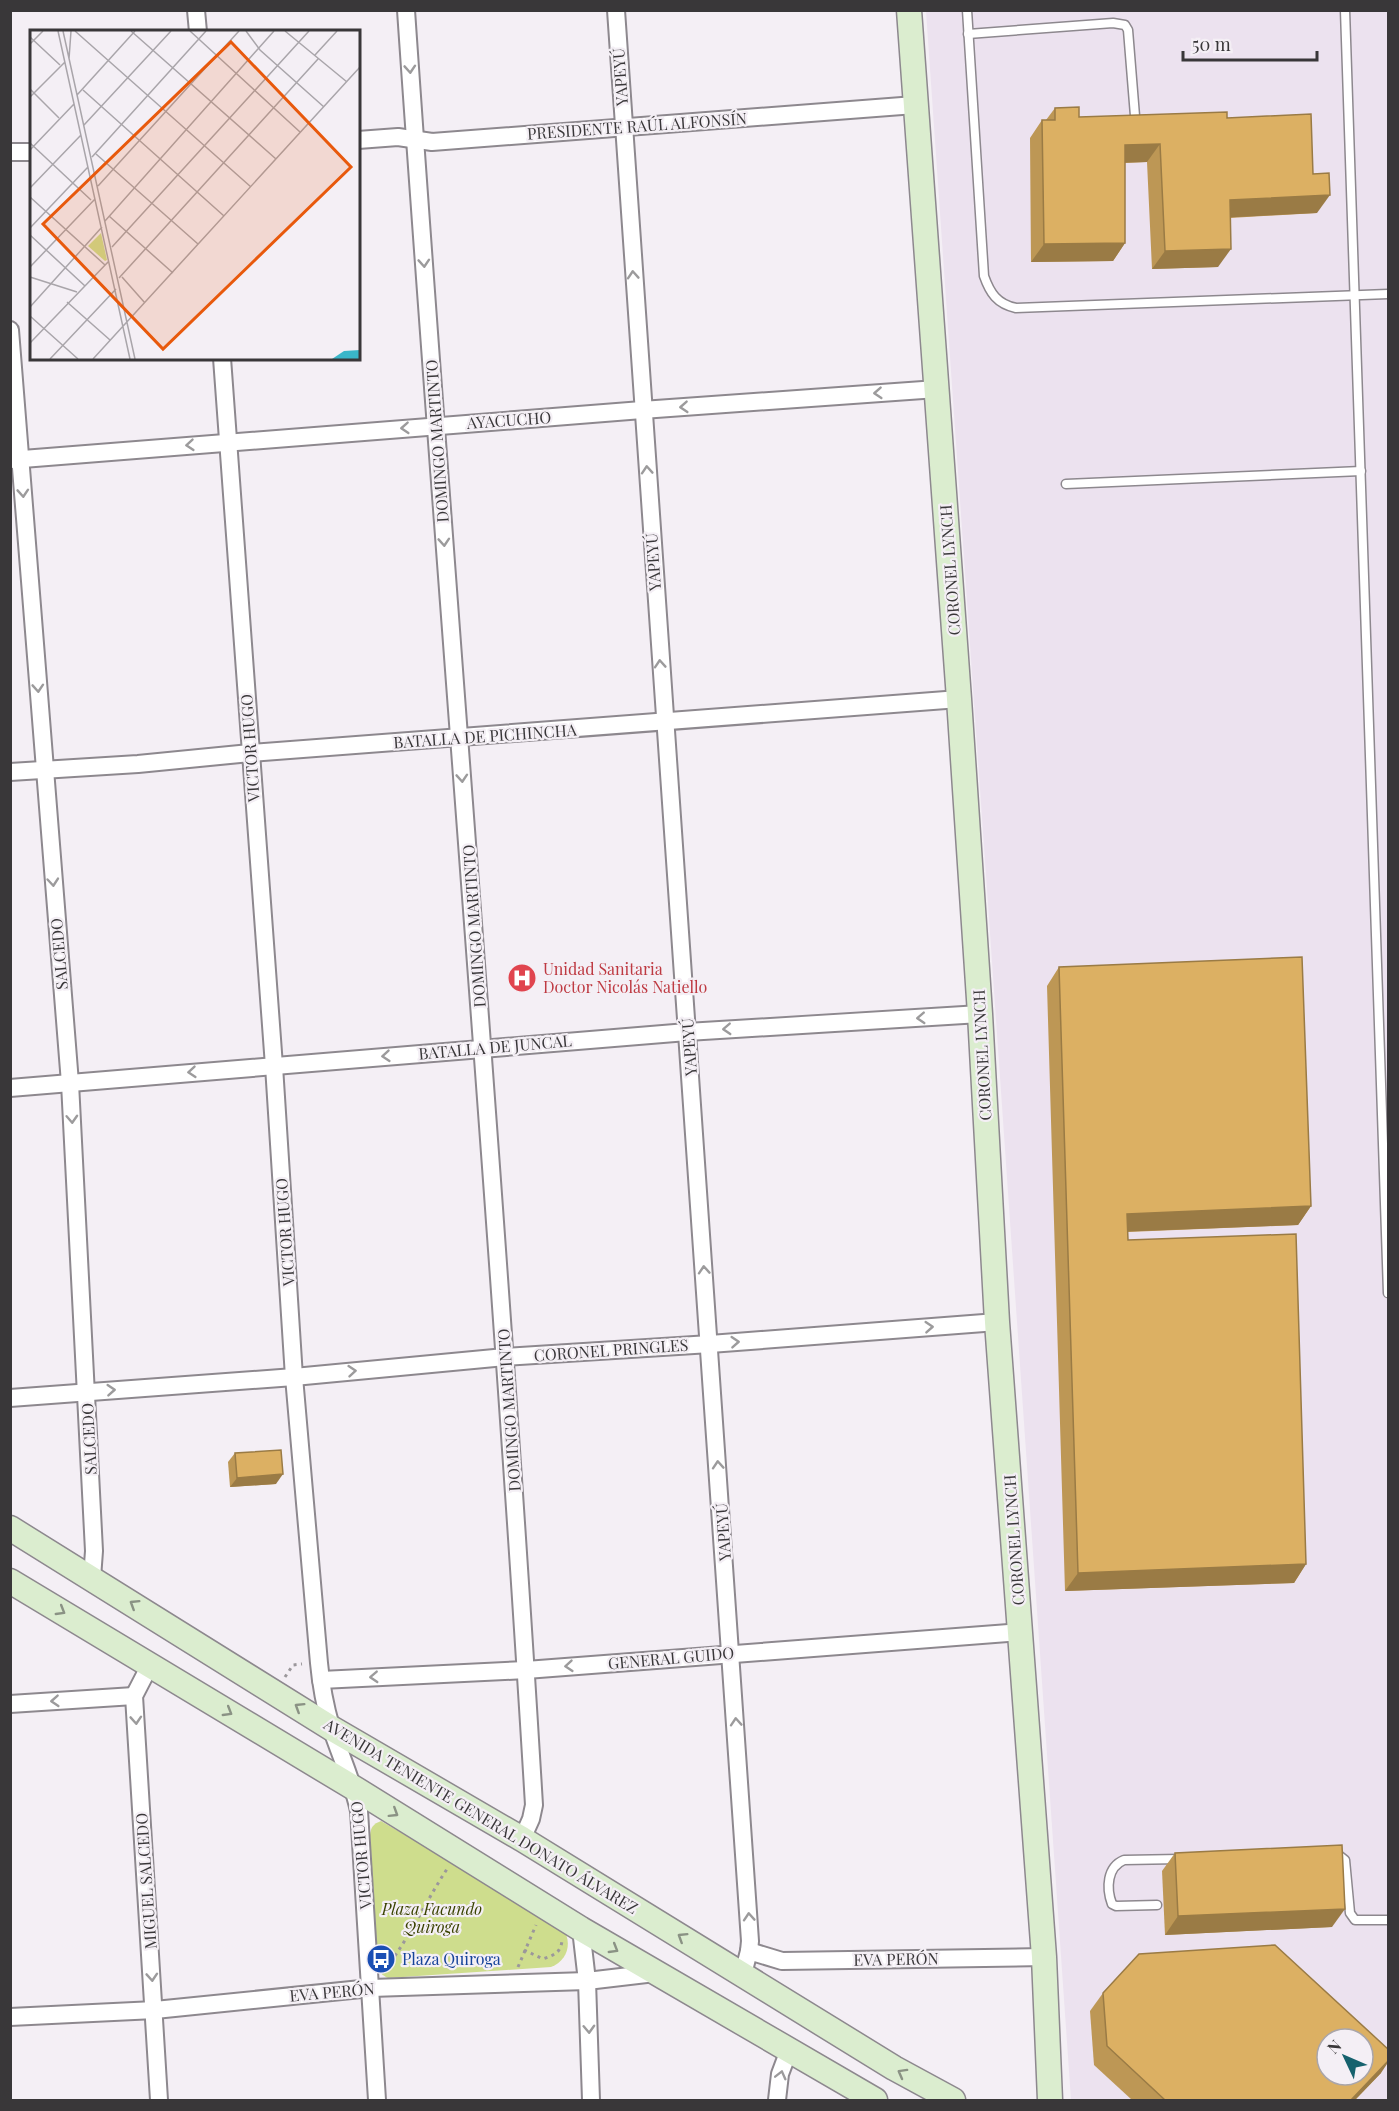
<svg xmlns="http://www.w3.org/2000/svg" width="1399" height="2111" font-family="'Playfair Display',serif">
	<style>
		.built { fill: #ece2ef; fill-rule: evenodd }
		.green { fill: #cedd8d }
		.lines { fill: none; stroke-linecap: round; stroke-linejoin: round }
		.lane-casing { stroke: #8d888e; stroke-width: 11 }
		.street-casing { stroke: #8d888e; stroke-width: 20 }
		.secondary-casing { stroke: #8d888e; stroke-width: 27 }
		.path { stroke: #9b979b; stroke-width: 3; stroke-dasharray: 3 4.5; stroke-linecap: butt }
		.lane { stroke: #fff; stroke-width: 8 }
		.street { stroke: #fff; stroke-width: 16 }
		.secondary { stroke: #dbedcf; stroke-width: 24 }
		.wall { fill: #bd9755 }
		.shaded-wall { fill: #9a7b45 }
		.building { fill: #dcb063; stroke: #9a7b45; stroke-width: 1.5; fill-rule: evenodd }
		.oneway { stroke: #9c9b9c }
		.oneway2 { stroke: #8a9284 }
		.labels { text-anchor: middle; stroke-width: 4.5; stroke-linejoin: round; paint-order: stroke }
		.street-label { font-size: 16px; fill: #393739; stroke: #f4eff5 }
		.health-label { font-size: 16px; fill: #be3a42; stroke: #f4eff5; text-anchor: start }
		.park-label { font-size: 16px; font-style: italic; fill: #3a4201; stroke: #f4eff5 }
		.transit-label { font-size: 16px; fill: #164399; stroke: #f4eff5; text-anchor: start }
		.inset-road { fill: none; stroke: #a9a5aa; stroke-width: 1.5 }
		.view { fill: #e8590c; fill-opacity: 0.15; stroke: #e8590c; stroke-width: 3 }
		.inset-edge { fill: none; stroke: #393739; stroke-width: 3 }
	</style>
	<rect width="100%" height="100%" fill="#f4eff5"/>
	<path class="built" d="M926,11H1388V2100H1071ZM1327,2039H1363V2075H1327Z"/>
	<path class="green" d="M381,1821L561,1926C573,1940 569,1960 551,1967L388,1978C382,1975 379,1973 378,1966L370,1835C371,1827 373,1824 381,1821Z"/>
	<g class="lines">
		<g class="lane-casing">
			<g id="lane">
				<path d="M967,10L984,276C990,293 997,304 1016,308L1388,294"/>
				<path d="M1345,10L1388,1293"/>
				<path d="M968,34L1113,23L1125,25L1128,30L1135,116"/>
				<path d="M1066,484L1361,471"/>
				<path d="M1334,1856H1340L1345,1860L1350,1913L1355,1920H1388"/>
				<path d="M1157,1905L1116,1906L1112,1904C1106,1888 1107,1867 1124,1860L1180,1859"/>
			</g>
		</g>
		<g class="street-casing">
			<g id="street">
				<path d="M196,10L198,32"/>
				<path d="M406,10C447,609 498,1207 534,1805L531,1819L522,1839"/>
				<path d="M616,10C657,654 709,1297 750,1941L749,1951L743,1974"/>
				<path d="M358,140L398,137L432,142L915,105"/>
				<path d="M10,152H32"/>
				<path d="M10,330L70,1083L94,1551L92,1578"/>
				<path d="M222,358L274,1066L294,1377L319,1663C321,1685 325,1706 331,1727C340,1755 353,1782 359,1811L377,2100"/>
				<path d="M10,460L642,410L937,389"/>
				<path d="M10,772L138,764L250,753L959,699"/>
				<path d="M10,1088L687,1032L980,1014"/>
				<path d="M10,1398L294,1377L505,1357L710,1344L997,1322"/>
				<path d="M150,1665L134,1696L159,2100"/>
				<path d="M321,1680L526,1670L1021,1632"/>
				<path d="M10,1704L134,1696"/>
				<path d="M581,1929L587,1981L591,2100"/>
				<path d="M749,1951L782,1961L1044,1957"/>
				<path d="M10,2017L155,2010L371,1988L587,1981L655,1973"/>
				<path d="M777,2100L780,2074L789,2050"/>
			</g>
		</g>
		<g class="secondary-casing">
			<g id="secondary">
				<path d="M909,10L959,699L980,1014L997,1322L1044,1957L1050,2100"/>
				<path d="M10,1528L331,1728L522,1839L894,2068L953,2100"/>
				<path d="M10,1581L354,1788L581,1929L875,2100"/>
			</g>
		</g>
		<g class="path">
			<path d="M285,1677L293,1665L302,1664"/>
			<path d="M524,1950L543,1959C554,1955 561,1953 562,1940"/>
			<path d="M518,1967L536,1925"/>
			<path d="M386,1968C410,1937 426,1901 447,1869"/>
		</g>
		<use href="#lane" class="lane"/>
		<use href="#street" class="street"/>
		<use href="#secondary" class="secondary"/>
	</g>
	<g class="wall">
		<path d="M1055,108L1079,117L1227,118L1313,174L1317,213L1230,218L1218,267L1152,269L1147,162L1125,163V243L1113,261L1031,262L1030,138L1042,120H1046Z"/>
		<path d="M1059,967L1311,1206L1298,1225L1128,1232V1240L1306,1564L1294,1583L1065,1591L1047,986Z"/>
		<path d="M235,1453L276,1484L230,1487L228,1462Z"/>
		<path d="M1175,1853L1332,1927L1165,1935L1162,1871Z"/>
		<path d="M1103,1993L1381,2073L1355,2100H1132L1094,2065L1090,2011Z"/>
	</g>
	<g class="shaded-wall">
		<path d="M1160,144L1147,162L1112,163L1125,145Z"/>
		<path d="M1330,195L1317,213L1217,218L1230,200Z"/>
		<path d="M1125,243L1113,261L1031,262L1044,244Z"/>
		<path d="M1231,249L1218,267L1152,269L1165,251Z"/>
		<path d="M1311,1206L1298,1225L1115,1232L1127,1214Z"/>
		<path d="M283,1474L276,1484L230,1487L237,1478Z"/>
		<path d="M1306,1564L1294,1583L1065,1591L1078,1573Z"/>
		<path d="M1345,1909L1332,1927L1165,1935L1178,1916Z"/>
		<path d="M1389,2060V2061L1381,2073L1355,2100H1351Z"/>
	</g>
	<g class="building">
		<path d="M1079,107V117L1227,112V118L1311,114L1313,174L1329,173L1330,195L1230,200L1231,249L1165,251L1160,144L1125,145V243L1044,244L1042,120H1055V108Z"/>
		<path d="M1302,957L1311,1206L1127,1214L1128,1240L1296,1234L1306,1564L1078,1573L1059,967Z"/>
		<path d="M281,1450L283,1474L237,1478L235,1453Z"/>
		<path d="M1342,1845L1345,1909L1178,1916L1175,1853Z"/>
		<path d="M1275,1945L1389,2050V2060L1351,2100H1165L1107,2046L1103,1993L1139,1954ZM1327,2039H1363V2075H1327Z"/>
	</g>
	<defs><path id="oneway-chevron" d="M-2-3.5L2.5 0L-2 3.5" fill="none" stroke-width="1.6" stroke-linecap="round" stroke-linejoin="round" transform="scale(1.5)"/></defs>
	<g class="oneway">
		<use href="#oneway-chevron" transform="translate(410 69) rotate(86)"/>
		<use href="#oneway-chevron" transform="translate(424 263) rotate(86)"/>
		<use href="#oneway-chevron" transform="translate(633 275) rotate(-94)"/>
		<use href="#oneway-chevron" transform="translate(878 393) rotate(176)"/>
		<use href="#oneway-chevron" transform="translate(684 407) rotate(176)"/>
		<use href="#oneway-chevron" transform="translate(405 428) rotate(176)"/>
		<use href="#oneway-chevron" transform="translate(190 445) rotate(175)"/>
		<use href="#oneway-chevron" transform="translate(647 470) rotate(-94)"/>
		<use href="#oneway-chevron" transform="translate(23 493) rotate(86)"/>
		<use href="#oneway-chevron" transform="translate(444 542) rotate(86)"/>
		<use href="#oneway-chevron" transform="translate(660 664) rotate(-94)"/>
		<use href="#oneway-chevron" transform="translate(38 688) rotate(86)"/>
		<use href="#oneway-chevron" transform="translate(462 778) rotate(86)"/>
		<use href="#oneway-chevron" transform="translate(53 882) rotate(85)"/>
		<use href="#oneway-chevron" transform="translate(921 1018) rotate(177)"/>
		<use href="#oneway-chevron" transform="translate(727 1029) rotate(177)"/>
		<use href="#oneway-chevron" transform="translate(386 1056) rotate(175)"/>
		<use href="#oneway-chevron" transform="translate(192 1072) rotate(175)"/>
		<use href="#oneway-chevron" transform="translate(72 1119) rotate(87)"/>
		<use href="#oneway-chevron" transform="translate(704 1270) rotate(-94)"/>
		<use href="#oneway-chevron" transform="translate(929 1327) rotate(-4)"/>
		<use href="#oneway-chevron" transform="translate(735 1342) rotate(-4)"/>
		<use href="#oneway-chevron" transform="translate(352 1371) rotate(-5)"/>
		<use href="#oneway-chevron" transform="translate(111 1390) rotate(-4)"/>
		<use href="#oneway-chevron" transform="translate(718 1465) rotate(-94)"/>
		<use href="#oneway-chevron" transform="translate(569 1666) rotate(175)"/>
		<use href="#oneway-chevron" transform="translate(374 1677) rotate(177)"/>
		<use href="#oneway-chevron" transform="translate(55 1701) rotate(176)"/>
		<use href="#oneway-chevron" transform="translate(136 1720) rotate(86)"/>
		<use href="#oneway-chevron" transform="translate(736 1722) rotate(-94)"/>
		<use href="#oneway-chevron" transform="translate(749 1917) rotate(-94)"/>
		<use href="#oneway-chevron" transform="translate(152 1977) rotate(86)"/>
		<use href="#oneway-chevron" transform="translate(589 2029) rotate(88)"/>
		<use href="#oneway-chevron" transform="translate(781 2075) rotate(-76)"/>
	</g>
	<g class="oneway2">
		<use href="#oneway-chevron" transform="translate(134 1604) rotate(-148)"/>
		<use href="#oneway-chevron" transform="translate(61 1611) rotate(31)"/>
		<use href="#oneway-chevron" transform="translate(299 1707) rotate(-148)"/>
		<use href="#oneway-chevron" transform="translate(228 1712) rotate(31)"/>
		<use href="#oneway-chevron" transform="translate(394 1813) rotate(32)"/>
		<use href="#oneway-chevron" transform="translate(682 1937) rotate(-148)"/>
		<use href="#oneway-chevron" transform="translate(614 1949) rotate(31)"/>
		<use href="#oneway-chevron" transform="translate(902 2073) rotate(-151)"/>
	</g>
	<defs>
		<g id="hospital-disc" transform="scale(1.5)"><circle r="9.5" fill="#e0444e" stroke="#f4eff5"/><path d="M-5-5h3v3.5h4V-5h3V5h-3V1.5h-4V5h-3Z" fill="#fff"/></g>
		<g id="bus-disc" transform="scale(1.5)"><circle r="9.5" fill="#1a4fb4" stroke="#f4eff5"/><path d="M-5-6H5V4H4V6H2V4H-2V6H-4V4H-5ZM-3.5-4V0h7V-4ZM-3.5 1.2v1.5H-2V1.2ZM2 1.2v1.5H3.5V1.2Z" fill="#fff"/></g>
	</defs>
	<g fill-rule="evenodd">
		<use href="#hospital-disc" x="522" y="978"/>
		<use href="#bus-disc" x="381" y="1959"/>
	</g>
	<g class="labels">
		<g class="street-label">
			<text transform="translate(620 77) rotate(-94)" y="6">YAPEYÚ</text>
			<text transform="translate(637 126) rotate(-4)" y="6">PRESIDENTE RAÚL ALFONSÍN</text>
			<text transform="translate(509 420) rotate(-4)" y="6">AYACUCHO</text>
			<text transform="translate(437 441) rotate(-94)" y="6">DOMINGO MARTINTO</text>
			<text transform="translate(653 562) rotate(-94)" y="6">YAPEYÚ</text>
			<text transform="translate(950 570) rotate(-94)" y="6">CORONEL LYNCH</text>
			<text transform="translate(485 736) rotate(-4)" y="6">BATALLA DE PICHINCHA</text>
			<text transform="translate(250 748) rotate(-94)" y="6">VICTOR HUGO</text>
			<text transform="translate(474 926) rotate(-94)" y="6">DOMINGO MARTINTO</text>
			<text transform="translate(59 954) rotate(-95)" y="6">SALCEDO</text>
			<text transform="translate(495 1047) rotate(-5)" y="6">BATALLA DE JUNCAL</text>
			<text transform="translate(689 1047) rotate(-94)" y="6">YAPEYÚ</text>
			<text transform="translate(982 1055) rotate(-93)" y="6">CORONEL LYNCH</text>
			<text transform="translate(285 1232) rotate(-94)" y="6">VICTOR HUGO</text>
			<text transform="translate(611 1350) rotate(-4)" y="6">CORONEL PRINGLES</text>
			<text transform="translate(509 1410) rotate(-94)" y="6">DOMINGO MARTINTO</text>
			<text transform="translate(89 1439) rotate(-93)" y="6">SALCEDO</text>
			<text transform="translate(723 1532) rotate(-94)" y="6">YAPEYÚ</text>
			<text transform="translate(1014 1540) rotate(-94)" y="6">CORONEL LYNCH</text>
			<text transform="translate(671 1658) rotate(-5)" y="6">GENERAL GUIDO</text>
			<text transform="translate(481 1816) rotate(31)" y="6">AVENIDA TENIENTE GENERAL DONATO ÁLVAREZ</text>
			<text transform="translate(361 1855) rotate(-95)" y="6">VICTOR HUGO</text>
			<text transform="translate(146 1881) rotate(-94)" y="6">MIGUEL SALCEDO</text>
			<text transform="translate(896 1959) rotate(-1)" y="6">EVA PERÓN</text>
			<text transform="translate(332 1992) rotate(-5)" y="6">EVA PERÓN</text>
		</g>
		<g class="health-label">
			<text x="543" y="975">Unidad Sanitaria<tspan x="543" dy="18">Doctor Nicolás Natiello</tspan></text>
		</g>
		<g class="park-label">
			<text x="432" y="1915">Plaza Facundo<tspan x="432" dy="18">Quiroga</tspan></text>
		</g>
		<g class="transit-label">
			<text x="402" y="1965">Plaza Quiroga</text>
		</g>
	</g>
	<g transform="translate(30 30)">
		<rect width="330" height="330" fill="#f4eff5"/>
		<path d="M71,203L77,230L75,231L58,216Z" fill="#cedd8d"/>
		<path d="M330,320V329H302L314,321Z" fill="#3ab6c9"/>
		<path class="inset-road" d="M28,1L100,329M33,1L105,329M45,1L221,157M101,1L246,129M160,1L270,102M216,1L230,20L294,77M255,1L317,52M0,7L30,35M0,14L13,1M285,25L307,1M39,29L41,1M0,59L29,88M53,60L194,186M47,65L105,1M0,67L35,32M54,95L141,1M0,113L61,170M0,120L44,74M66,124L168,214M62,127L176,1M68,156L209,1M0,158L51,105M0,167L75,235M79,186L143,243M75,191L244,1M0,198L58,137M0,205L55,256M82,217L279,1M0,237L65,169M0,247L47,262M92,247L115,273M89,248L288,29M37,272L80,310M0,277L72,197M0,286L48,329M0,313L79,231M20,329L86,259M63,329L330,37"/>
		<path class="view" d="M201,12L321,137L133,319L13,194Z"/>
		<rect width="330" height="330" class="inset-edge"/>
	</g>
	<rect width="1399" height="2111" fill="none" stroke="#393739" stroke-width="24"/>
	<g transform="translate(1345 2057) rotate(314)"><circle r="28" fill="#f4eff5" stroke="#a9a5aa" stroke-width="1.5"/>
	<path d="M0-4.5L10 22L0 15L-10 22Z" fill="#15616d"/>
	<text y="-9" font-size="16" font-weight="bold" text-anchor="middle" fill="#393739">N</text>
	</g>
	<path d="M1183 51v9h134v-9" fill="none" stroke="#393739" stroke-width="3"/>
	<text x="1192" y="51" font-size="18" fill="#393739" stroke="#f4eff5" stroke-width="4.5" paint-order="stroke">50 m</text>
</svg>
